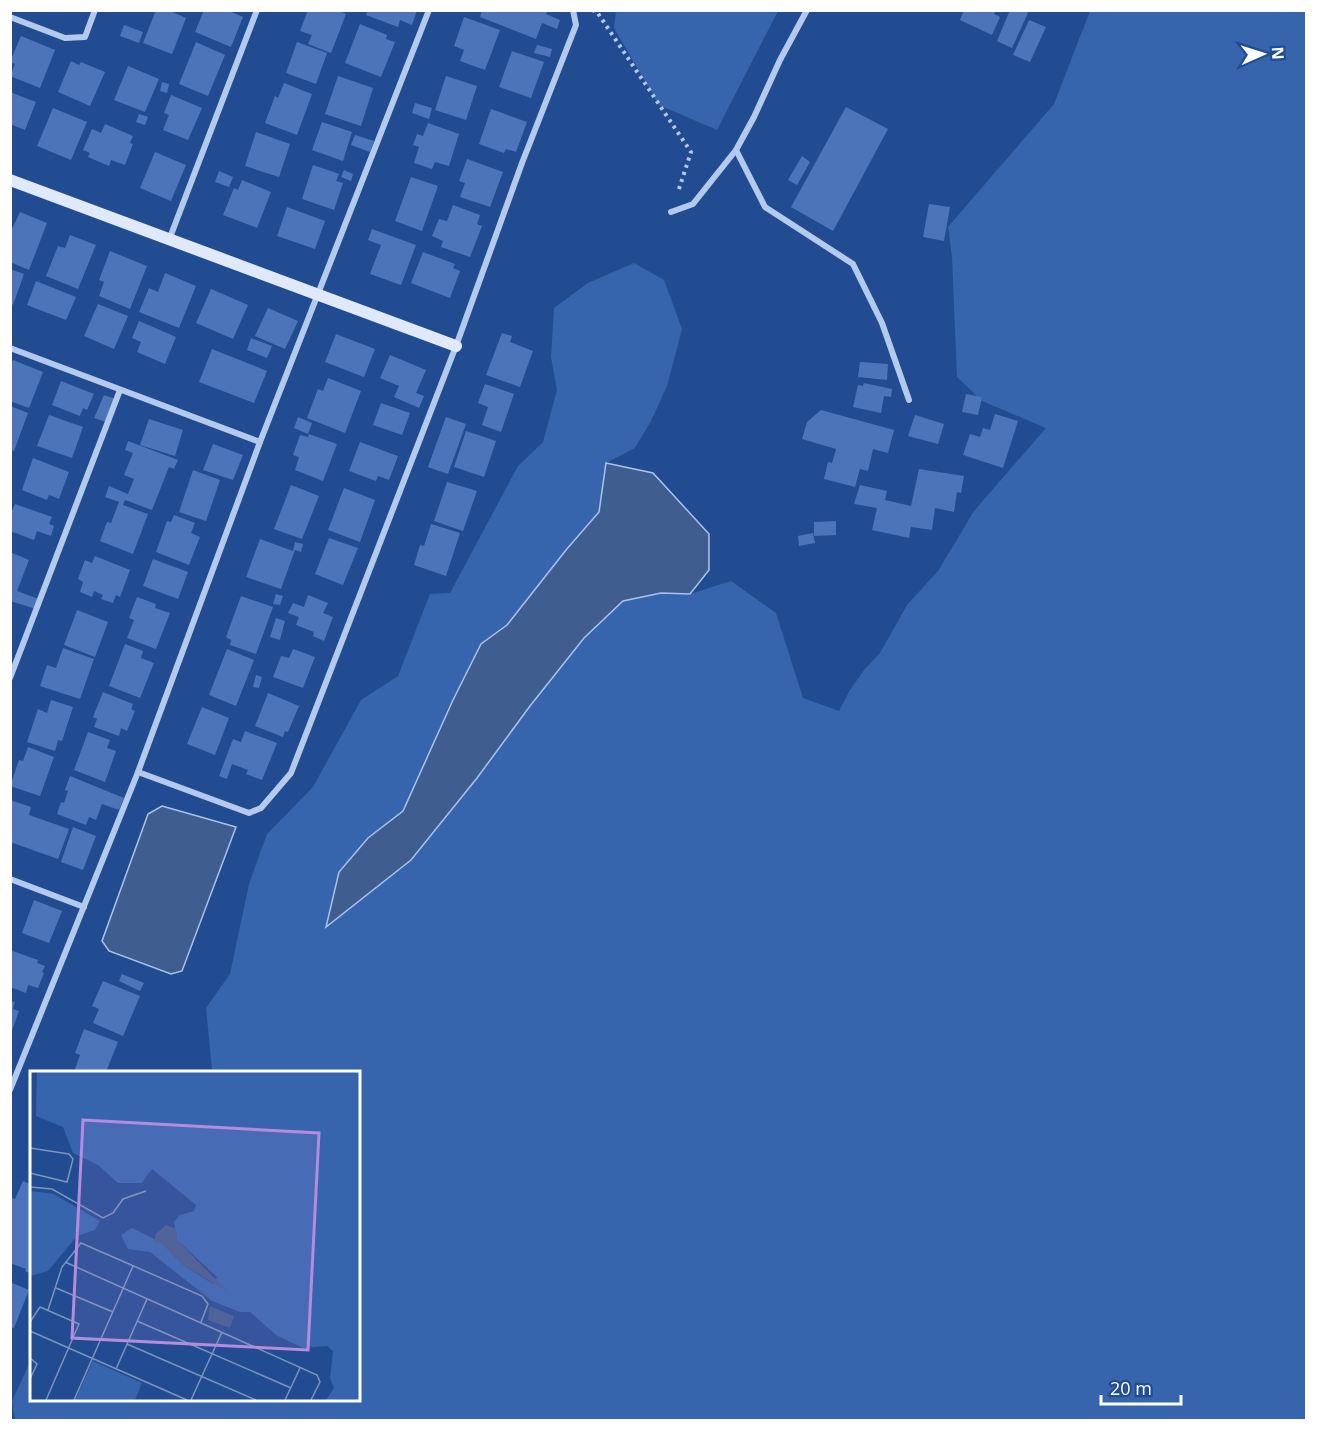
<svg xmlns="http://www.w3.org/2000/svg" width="1317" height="1431" font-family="'Open Sans',sans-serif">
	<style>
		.green { fill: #3665ae }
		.water { fill: #405d8f; stroke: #a8c4ed; stroke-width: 1.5 }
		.building { fill: #4b75b8 }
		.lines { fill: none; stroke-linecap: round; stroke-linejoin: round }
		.path { stroke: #b4caec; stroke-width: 4; stroke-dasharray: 3 4.5; stroke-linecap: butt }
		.street { stroke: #b4caec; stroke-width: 6 }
		.secondary { stroke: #e0e9fa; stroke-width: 12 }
		.inset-road { fill: none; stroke: #7a94bd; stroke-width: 1.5 }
		.view { fill: #b68bdc; fill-opacity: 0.15; stroke: #b68bdc; stroke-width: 3 }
		.inset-edge { fill: none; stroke: #fff; stroke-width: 3 }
	</style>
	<rect width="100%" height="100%" fill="#224c91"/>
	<g class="green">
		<path d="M616,11V10L778,11L717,130L659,105L614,28Z"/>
		<path d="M1090,11H1306V1420H15L12,1401L31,1360L32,1400H358V1072H209L212,1069L206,1008L230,974L249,884L267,834L313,787L361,700L398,676L430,594L450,593L518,466L543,442L557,390L551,357L554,308L588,283L634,263L664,280L682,329L667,386L651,421L635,448L606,463L599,512L566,550L507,626L481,644L453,700L403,811L368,838L327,926L411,860L477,778L530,706L584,638L623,601L661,593L690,594L731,581L776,613L803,698L839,711L850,690L864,670L880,653L907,605L938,571L974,511L1046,428L982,401L957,377L952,257L948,227L1054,104Z"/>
	</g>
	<g class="water">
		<path d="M606,463L653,473L709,534V570L690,594L661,593L623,601L584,638L530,706L477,778L411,860L326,927L339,872L368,838L403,811L453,700L481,644L507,625L566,550L599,512Z"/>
		<path d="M162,806L236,827L182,971L171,974L109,951L102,941L148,814Z"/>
	</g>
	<g class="building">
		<path d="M156,10H168L186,18L172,54L143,43Z"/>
		<path d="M204,10H227L243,17L231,47L195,32Z"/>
		<path d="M308,10H336L346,14L331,53L308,44L312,35L300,31Z"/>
		<path d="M368,10H417L412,25L400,20L398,27L366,15Z"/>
		<path d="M482,10H548L546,14L560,20L557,29L542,23L536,39L480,17Z"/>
		<path d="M964,10H996L994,14L1000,17L992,35L960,20Z"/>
		<path d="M1010,10H1023L1028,13L1012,48L997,41Z"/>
		<path d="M464,17L500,30L485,70L460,61L464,50L454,46Z"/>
		<path d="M1029,20L1046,27L1030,62L1013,55Z"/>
		<path d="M360,24L387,35L386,39L395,42L381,77L345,63Z"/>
		<path d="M124,25L143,32L139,43L120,36Z"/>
		<path d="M21,36L55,50L40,88L10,76L15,64L10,62Z"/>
		<path d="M196,42L225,55L208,96L179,84Z"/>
		<path d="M297,42L327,53L316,84L286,73Z"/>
		<path d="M537,45L552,49L550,57L534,53Z"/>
		<path d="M512,51L544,62L531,98L499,87Z"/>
		<path d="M71,61L79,65L81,62L105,72L90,106L58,92Z"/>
		<path d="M128,66L159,79L145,112L114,100Z"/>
		<path d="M338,76L373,88L361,126L325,114Z"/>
		<path d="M446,76L477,86L466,120L435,110Z"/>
		<path d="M162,82L169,84L167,93L160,91Z"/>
		<path d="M284,83L312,94L297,135L265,123L275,96L278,98Z"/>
		<path d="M10,92L36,102L25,130L10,124Z"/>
		<path d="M171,95L202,108L188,140L163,130L169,115L164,113Z"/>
		<path d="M415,103L432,108L429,119L412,113Z"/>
		<path d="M846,107L888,129L833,231L791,207Z"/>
		<path d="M53,108L87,122L71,160L37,146Z"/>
		<path d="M491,109L527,122L516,152L506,149L504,153L479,144Z"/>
		<path d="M139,114L148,117L145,125L136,122Z"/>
		<path d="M322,122L352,132L343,161L312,150Z"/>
		<path d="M428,123L459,134L449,166L435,162L432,169L414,163L419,147L413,145L417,134L423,136Z"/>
		<path d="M105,124L133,136L130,143L133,144L125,165L111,160L109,166L88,157L90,153L83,150L92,129L101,133Z"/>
		<path d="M256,132L290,144L279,177L245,166Z"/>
		<path d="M355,135L374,141L370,152L351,145Z"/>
		<path d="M155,152L186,165L171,201L140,188Z"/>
		<path d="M802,156L810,162L797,185L788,180Z"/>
		<path d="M467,159L503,172L490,207L460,197L465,183L459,181Z"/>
		<path d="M313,165L339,174L336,181L343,183L334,210L302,199Z"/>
		<path d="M344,170L353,174L351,181L341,177Z"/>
		<path d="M219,171L233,177L229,187L215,182Z"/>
		<path d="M411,177L438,186L422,231L395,221Z"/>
		<path d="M242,180L271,192L257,228L223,215L234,188L238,190Z"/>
		<path d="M929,204L950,207L944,241L923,237Z"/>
		<path d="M453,205L480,215L477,224L482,226L470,257L441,247L443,241L432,236L439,219L447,221Z"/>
		<path d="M287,207L325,221L315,249L277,236Z"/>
		<path d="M20,212L47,223L29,270L10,262V233Z"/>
		<path d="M372,229L416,245L401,285L370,274L381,245L368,240Z"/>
		<path d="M70,235L96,245L78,289L46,276L58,246L65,248Z"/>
		<path d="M110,251L147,266L130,309L99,296L104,282L99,280Z"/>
		<path d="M423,252L455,264L453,268L460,271L450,298L411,283Z"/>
		<path d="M10,269L24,274L13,305L10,304Z"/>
		<path d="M165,273L196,286L179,328L139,312L149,288L158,292Z"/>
		<path d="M36,281L76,297L66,320L27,305Z"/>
		<path d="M211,289L248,305L233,339L196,323Z"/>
		<path d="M98,304L128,316L114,349L84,336Z"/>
		<path d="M268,308L298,321L285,349L255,336Z"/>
		<path d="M139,321L176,337L165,364L137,352L141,342L132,338Z"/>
		<path d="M502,333L512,336L510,342L533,351L520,387L486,375Z"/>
		<path d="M336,334L375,349L364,377L325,362Z"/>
		<path d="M251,338L272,346L267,358L247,350Z"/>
		<path d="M212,349L267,371L254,403L199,382Z"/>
		<path d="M390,355L426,370L416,393L424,396L419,408L394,397L399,386L380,378Z"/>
		<path d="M13,360L43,372L29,408L10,401V367Z"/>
		<path d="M860,362L888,364L887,380L858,377Z"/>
		<path d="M328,378L361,391L345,433L307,418L318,389L323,391Z"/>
		<path d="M61,381L94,394L87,410L83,408L80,416L52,405Z"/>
		<path d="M864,383L892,389L891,397L884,396L881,413L853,407L858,385L863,386Z"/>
		<path d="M485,384L514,394L501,432L482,425L488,407L478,403Z"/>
		<path d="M966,394L982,397L978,415L962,412Z"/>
		<path d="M104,395L116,399L106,422L94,418Z"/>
		<path d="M381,403L410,413L402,435L373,425Z"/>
		<path d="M10,406L28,413L14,451L10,450Z"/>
		<path d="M821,410L894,430L888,453L873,449L868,471L860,469L855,487L824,479L828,462L832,463L836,449L802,439L807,422Z"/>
		<path d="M995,414L1018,421L1003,468L963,455L970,434L980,437L983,428L990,430Z"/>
		<path d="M49,415L83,427L72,458L37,446Z"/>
		<path d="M915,415L944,424L938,444L908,436Z"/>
		<path d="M298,417L312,423L308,434L294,428Z"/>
		<path d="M446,417L466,424L448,474L428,467Z"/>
		<path d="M149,419L183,430L175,456L140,445Z"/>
		<path d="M466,431L496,441L484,477L454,467Z"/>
		<path d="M309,434L337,444L323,481L295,470L299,457L293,455L300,435L308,437Z"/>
		<path d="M128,441L178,460L174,469L169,467L152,510L125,500L123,505L148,514L133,554L100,541L107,522L111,523L119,502L105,497L109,486L128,494L134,479L124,475L133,453L125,450Z"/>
		<path d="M360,442L398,456L389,480L378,476L376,481L349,471Z"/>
		<path d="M213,444L243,455L233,480L203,470Z"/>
		<path d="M33,458L69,472L59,499L49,495L47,500L22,490Z"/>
		<path d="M919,469L964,476L961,493L957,492L954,512L935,508L932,530L911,527L909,538L872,530L877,508L854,504L860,485L887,491L885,500L911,506Z"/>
		<path d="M193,470L220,480L206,521L179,512Z"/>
		<path d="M447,482L477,491L463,531L434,521Z"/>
		<path d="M291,485L319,496L302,539L274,529Z"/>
		<path d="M344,488L375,500L360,542L328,530Z"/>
		<path d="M15,504L52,517L49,524L54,526L51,536L37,531L34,540L10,531V515Z"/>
		<path d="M174,515L195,523L191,533L200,537L189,565L156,552L167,521L171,522Z"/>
		<path d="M836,521V535L814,536V522Z"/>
		<path d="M431,524L460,533L446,576L414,565L420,545L424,546Z"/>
		<path d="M813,533L815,543L799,546L798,536Z"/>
		<path d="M329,538L358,548L343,585L315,574Z"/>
		<path d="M260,539L293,551L295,542L303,544L301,552L295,550L281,589L246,577Z"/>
		<path d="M10,552L29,560L17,591L39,599L36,609L10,601L12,589L10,588Z"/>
		<path d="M95,556L130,570L120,597L116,595L113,603L101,599L103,595L94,591L92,597L80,592L83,582L78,579L85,560L92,563Z"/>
		<path d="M153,559L188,572L178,599L143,586Z"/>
		<path d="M276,594L283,596L280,605L273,604Z"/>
		<path d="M308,595L328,603L323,613L333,617L324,641L313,636L314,632L296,625L299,617L288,613L293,603L304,607Z"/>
		<path d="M241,596L273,607L256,654L230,645L231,640L226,637Z"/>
		<path d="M137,597L156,604L155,608L170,613L156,649L127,638L134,620L129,618Z"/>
		<path d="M77,610L108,622L95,657L64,645Z"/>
		<path d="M276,618L285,621L280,640L270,637Z"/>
		<path d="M125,644L143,651L141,658L154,663L140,698L109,686Z"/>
		<path d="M63,648L94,659L80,699L40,686L47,665L56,668Z"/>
		<path d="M227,649L254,660L236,706L209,695Z"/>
		<path d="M293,649L315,657L303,688L273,677L281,656L289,658Z"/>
		<path d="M256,675L262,677L259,688L253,687Z"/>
		<path d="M103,692L133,704L131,709L135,711L127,731L121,728L119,736L94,727L97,719L93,717Z"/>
		<path d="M268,693L299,706L288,732L285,731L283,737L255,726Z"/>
		<path d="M51,700L73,707L62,741L58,740L55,751L27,742L38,709L47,713Z"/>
		<path d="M202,707L229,718L215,755L187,744Z"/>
		<path d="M245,731L277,743L262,780L246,774L248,770L232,764L227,779L219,776L233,739L241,742Z"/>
		<path d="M88,732L110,740L107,748L116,751L105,782L74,770Z"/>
		<path d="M28,747L54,757L40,796L10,786L19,760L23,761Z"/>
		<path d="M70,776L124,798L119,810L102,804L96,820L89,817L86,825L57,814L61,802L64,803L68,791L65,790Z"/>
		<path d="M10,800L31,807L29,815L69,829L58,859L10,842Z"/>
		<path d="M73,827L96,836L83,870L61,862Z"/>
		<path d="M34,900L62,911L49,943L22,933Z"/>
		<path d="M10,950L38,960L37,963L45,966L42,972L44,973L38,988L28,985L26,993L10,987Z"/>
		<path d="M122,974L144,983L140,991L119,981Z"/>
		<path d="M103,981L140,996L123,1036L93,1023L99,1009L92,1006Z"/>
		<path d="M10,1001L15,1002L13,1009L19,1011L11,1033Z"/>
		<path d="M84,1029L118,1042L106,1072H74L80,1055L75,1053Z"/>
		<path d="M23,1181L32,1185V1274L25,1271L26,1269L10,1263V1197L15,1199Z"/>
		<path d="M10,1282L29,1290L14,1328L10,1327Z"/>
	</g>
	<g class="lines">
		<path class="path" d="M592,10L597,12L691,152L678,192"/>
		<g class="street">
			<path d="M807,10L780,60L754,117L736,150L765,207L853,264L882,323L909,400"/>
			<path d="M10,17L65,38L85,37L95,10"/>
			<path d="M671,212L693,204L736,150"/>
			<path d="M169,240L257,10"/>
			<path d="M10,348L260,442"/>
			<path d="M10,678L120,390"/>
			<path d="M138,772L249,813L261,808L291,773L456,346L522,163L576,25L573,10"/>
			<path d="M10,879L84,907"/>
			<path d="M10,1090L138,772L260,442L429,10"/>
		</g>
		<path class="secondary" d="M10,180L456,346"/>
	</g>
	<g transform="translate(30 1071)">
		<rect width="330" height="330" fill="#224c91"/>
		<path d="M7,1H330V329H296L304,317L300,307L303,280L297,275L273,277L246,264L220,241H210L182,230L120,181L98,178L91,164L102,157L132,172L152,193L183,213L187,206L147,169L144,151L150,144L164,140L166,134L122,98L112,112H88L68,94L43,82L33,56L6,45ZM0,120L24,123L70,150L65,159L47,165L18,200L0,205ZM63,290L112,312L105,329H45Z" fill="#3665ae"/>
		<path d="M136,154L146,158L147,169L198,221L152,193L132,172L124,171L126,163ZM180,235L204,245L200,257L178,249Z" fill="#405d8f"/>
		<path class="inset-road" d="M0,77L39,83L43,88L37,111L0,102M0,116L22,118L73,147L83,142L93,128L116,120M35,191L287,304L290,311L281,329M26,217L83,241M18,239L32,196L51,172L172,225L178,233L171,251M107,250L261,317M0,251L10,236L49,253L16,329M0,260L157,329M97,273L226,329M0,287L7,293L0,308M86,298L117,228M44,329L103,195M161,329L192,261M255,329L270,297"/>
		<path class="view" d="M53,49L289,62L278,279L42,267Z"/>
		<rect width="330" height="330" class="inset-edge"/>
	</g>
	<rect width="1317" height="1431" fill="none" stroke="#ffffff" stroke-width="24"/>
	<g transform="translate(1263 54) rotate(87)" stroke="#224c91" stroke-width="4.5" paint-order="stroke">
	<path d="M0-4.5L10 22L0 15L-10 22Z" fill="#ffffff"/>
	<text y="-9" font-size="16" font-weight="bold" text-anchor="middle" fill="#ffffff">N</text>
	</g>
	<path d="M1101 1395v9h80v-9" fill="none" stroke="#ffffff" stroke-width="3"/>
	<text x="1110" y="1395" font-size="18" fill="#ffffff" stroke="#224c91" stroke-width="4.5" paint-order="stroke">20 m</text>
</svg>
